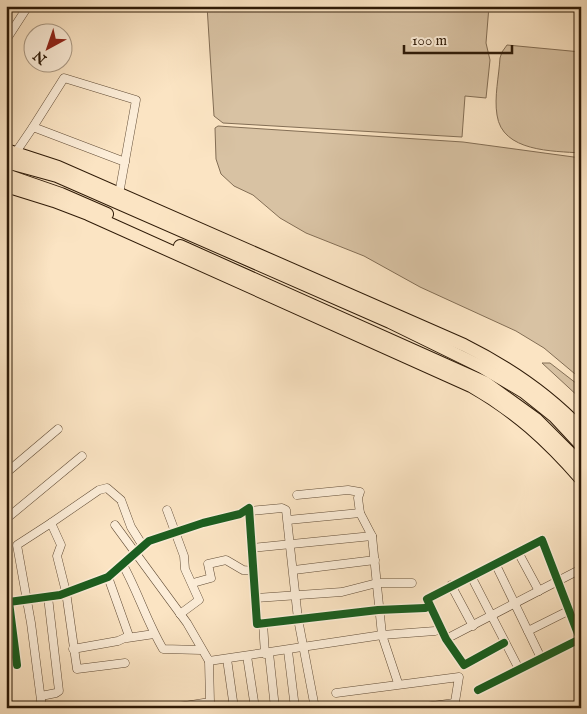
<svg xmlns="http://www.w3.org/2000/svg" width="587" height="714" font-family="'IM FELL English',serif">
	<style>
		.green { fill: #d8c2a3; stroke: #836e55 }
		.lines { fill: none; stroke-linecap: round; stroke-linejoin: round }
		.street-casing { stroke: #614c36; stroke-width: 9 }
		.primary-casing { stroke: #2e1a07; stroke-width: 14 }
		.street { stroke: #fcedd8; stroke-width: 8 }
		.primary { stroke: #fbe4c3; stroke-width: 12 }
		.cycleway-casing { stroke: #fcedd8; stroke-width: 11 }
		.cycleway { stroke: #1b5e20; stroke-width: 8 }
	</style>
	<rect width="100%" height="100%" fill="#fbe4c3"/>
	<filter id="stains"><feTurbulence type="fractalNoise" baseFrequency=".004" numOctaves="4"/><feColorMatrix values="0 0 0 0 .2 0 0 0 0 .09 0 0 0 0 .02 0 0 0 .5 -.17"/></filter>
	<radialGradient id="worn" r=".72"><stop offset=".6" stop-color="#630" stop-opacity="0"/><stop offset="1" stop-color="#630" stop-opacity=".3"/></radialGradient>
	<g class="green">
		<path d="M207,6H489L486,43L490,60L486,98L465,96L462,137L223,123L214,116Z"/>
		<path d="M507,45L581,52V153C553,151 502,152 497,115C494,97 499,76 500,58L502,52Z"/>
		<path d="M218,126L463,142L581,158V379L544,348L516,331L420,287L364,256L306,233L280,218L253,195L234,186L221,174L216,159L215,128Z"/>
		<path d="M550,363L581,387V399L542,363Z"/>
	</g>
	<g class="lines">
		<g class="street-casing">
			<g id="street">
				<path d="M6,40L28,6"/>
				<path d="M33,127L64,78L136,100L119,194"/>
				<path d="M16,152L33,127L125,162"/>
				<path d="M6,473L58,429"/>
				<path d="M297,495L348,490L360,492L358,498L360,513L372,536L382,635L398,683"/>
				<path d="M167,510L184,556L185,569L199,600L180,614"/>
				<path d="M250,511L282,508L286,510L298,619L315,708"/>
				<path d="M6,519L82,456"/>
				<path d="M288,520L360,513"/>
				<path d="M115,525L187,623L209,661L382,635L435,631"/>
				<path d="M252,548L372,536"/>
				<path d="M518,552L539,591"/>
				<path d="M123,565C138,592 147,622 163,649L201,650"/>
				<path d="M496,565L541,658"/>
				<path d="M294,570L375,560"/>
				<path d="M471,576L519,669"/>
				<path d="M193,583L211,578L208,564L226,560L243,570L253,571"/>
				<path d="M451,585L473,626"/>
				<path d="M256,598L342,592L377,583H412"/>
				<path d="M263,623L265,654"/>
				<path d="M528,631L568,611"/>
				<path d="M127,638L154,634"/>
				<path d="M446,639L581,569"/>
				<path d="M73,649L118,641L129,636L108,577"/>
				<path d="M288,651L295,708"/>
				<path d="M269,653L275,708"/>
				<path d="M247,656L255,708"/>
				<path d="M227,659L234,708"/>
				<path d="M125,663L77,669L66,592L57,556L61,545L51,523L99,490L107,488L121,500L131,527L143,546"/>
				<path d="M17,665L9,602L60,595L108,577L149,541L203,523L240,514L249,508L257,624L378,610L425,608"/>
				<path d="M478,690L580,639L542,540L427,599L446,639L464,665L504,643"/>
				<path d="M336,693L459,677L454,708"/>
				<path d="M41,696L56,693L59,691L48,597"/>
				<path d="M42,708L31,623L17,545L51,523"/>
				<path d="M172,708L210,702L209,661"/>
				<path d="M418,708L454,703"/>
			</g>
		</g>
		<g class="primary-casing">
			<g id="primary">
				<path d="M6,150L58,167L464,345C508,367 547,393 581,429"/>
				<path d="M6,162L57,176L390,322L482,367L524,392L554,416L581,445"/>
				<path d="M6,175L61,194L107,214"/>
				<path d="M6,186L54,201L88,214L471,386C515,411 547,440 581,479"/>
				<path d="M180,246L486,383L536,419L581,464"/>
			</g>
		</g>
		<use href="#street" class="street"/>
		<use href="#primary" class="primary"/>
		<g class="cycleway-casing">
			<g id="cycleway">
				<path d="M17,665L9,602L60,595L108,577L149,541L203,523L240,514L249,508L257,624L378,610L425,608"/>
				<path d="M478,690L580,639L542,540L427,599L446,639L464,665L504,643"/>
			</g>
		</g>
		<use href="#cycleway" class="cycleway"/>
	</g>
	<rect width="587" height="714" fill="none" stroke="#fbe4c3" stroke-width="25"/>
	<rect x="8" y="8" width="572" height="699" fill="none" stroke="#2e1a07" stroke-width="2.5"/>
	<rect x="12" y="12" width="562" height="689" fill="none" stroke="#2e1a07"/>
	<g transform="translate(48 48) rotate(220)"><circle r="24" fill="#fcedd8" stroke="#aa9984"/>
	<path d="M0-4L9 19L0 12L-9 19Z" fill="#8f2418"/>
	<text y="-8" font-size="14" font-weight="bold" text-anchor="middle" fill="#2e1a07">N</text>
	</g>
	<path d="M404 45v8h108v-8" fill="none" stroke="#2e1a07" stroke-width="2.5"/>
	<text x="412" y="45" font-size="15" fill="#2e1a07" stroke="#fcedd8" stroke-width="4" paint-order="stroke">100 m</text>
	<rect width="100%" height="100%" filter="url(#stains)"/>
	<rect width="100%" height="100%" fill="url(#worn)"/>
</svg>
